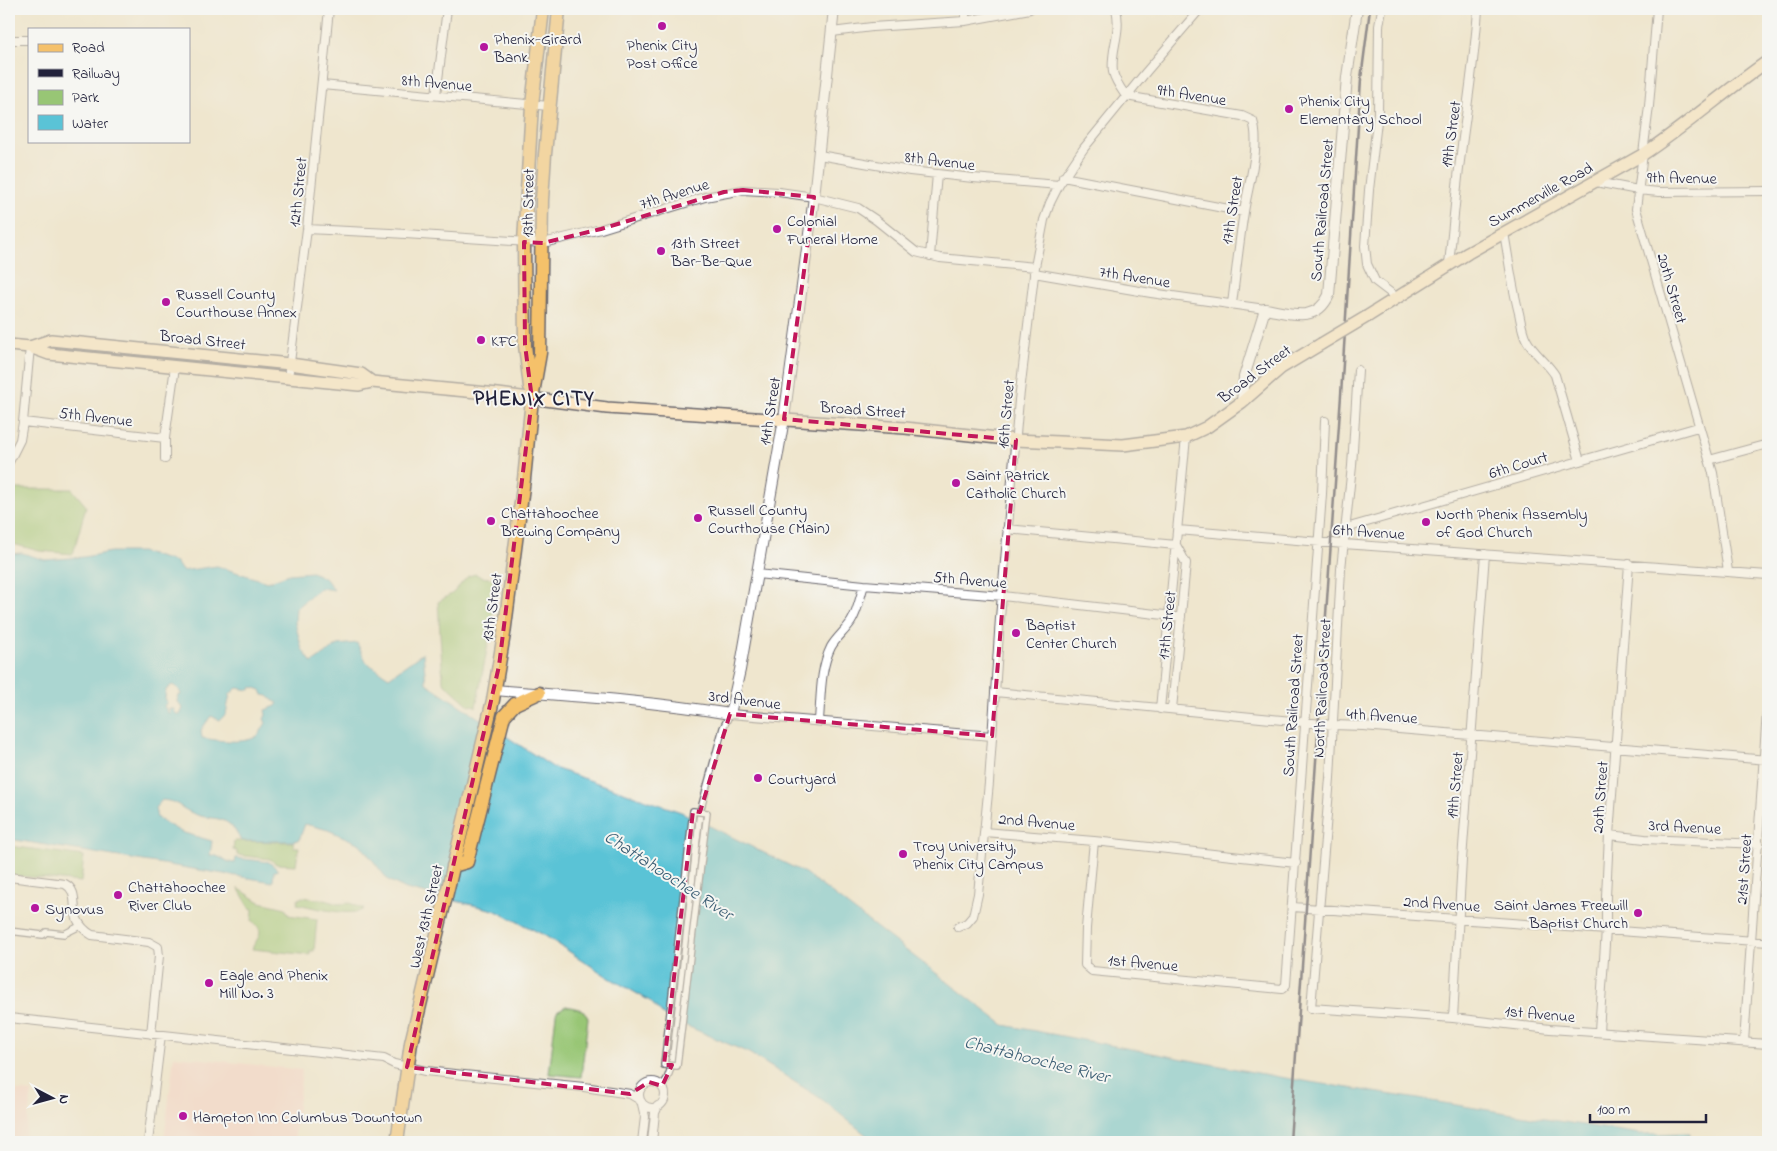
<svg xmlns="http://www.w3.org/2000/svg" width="1777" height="1151" font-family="'Indie Flower',sans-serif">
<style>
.built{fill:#f7d1c8}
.green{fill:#98c675;stroke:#5d7458}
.water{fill:#5ac3d6;stroke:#3e7288;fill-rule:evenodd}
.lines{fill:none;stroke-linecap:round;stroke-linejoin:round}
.pedestrian-casing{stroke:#6a676e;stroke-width:8}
.minor-casing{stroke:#6a676e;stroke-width:10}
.tertiary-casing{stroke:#6a676e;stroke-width:12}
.secondary-casing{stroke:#6a676e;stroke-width:14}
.primary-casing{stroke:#6a676e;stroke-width:15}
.pedestrian{stroke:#fff;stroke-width:5.5}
.minor{stroke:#fff;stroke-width:8}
.tertiary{stroke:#fff;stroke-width:10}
.secondary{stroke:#fbe6c4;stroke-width:11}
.primary{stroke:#f5c16b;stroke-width:12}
.rail{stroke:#22223b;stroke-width:2.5}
.pedestrian-bridge-casing{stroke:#6a676e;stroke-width:8;stroke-linecap:butt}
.secondary-bridge-casing{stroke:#6a676e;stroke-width:14;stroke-linecap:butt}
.pedestrian-bridge{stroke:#fff;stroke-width:5.5}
.secondary-bridge{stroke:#fbe6c4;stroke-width:11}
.marked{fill:none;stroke:#c2185b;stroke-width:4;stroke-dasharray:10 6;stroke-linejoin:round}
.poi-dot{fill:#b5179e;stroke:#f6f6f2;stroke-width:2}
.labels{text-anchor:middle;stroke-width:4;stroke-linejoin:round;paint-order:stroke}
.poi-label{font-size:16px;fill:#22223b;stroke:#f6f6f2;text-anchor:start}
.street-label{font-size:16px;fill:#22223b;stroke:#f6f6f2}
.water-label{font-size:18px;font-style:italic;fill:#365a71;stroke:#f6f6f2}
.district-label{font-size:21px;font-weight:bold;letter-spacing:1px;fill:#22223b;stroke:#f6f6f2}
</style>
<rect width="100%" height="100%" fill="#f6f6f2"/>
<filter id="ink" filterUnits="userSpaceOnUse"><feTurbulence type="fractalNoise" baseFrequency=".02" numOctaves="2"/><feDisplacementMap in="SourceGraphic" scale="10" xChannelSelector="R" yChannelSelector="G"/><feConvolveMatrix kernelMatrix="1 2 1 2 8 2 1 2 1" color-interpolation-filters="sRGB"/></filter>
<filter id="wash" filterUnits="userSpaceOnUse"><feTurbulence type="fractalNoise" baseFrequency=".0096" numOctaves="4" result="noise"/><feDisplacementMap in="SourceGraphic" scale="20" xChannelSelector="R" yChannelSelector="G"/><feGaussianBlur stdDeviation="1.12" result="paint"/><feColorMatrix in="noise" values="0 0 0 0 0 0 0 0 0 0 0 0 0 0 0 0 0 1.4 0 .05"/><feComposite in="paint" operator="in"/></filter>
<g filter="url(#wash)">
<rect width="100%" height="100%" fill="#efe6ce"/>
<path class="built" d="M174 1056 302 1070 294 1142H164Z
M9 1090 32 1092 24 1142H9Z"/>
<path class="green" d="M9 489H72L86 506 73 554 39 551 9 543Z
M476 574 481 577 497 579 489 639 476 707 473 705 470 706 443 682 438 602 453 593 468 576Z
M234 841 293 842 294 847H299L296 865 276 864 270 859 237 855V851L233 850Z
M9 846 84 856 81 882 9 875Z
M238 888 260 902 286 908V911L288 912V915L317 919 314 951H310V955L252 949C255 939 268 933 252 921L253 909 250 908Z
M302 897 325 900 338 904 350 903 364 909C352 918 312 907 297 904L298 900Z
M566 1006 583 1010 588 1018 581 1077 549 1074 556 1014 557 1011Z"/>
<path class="water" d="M111 552H141L176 562 182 571 217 566 267 582 289 574 312 572 326 579 334 590 320 588 296 608 295 623 302 649 312 663 338 645 357 643 367 663 389 677 423 653 426 683 554 768 681 812 805 873 1004 1025 1279 1077 1640 1134 1690 1133V1142H1234C1224 1137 1211 1134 1202 1142H875L820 1098 749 1053 664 1016 650 1001 608 977 544 935 494 910 406 889 388 880 360 844 328 830 305 824 299 840 293 841H241C226 809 213 824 190 812 176 805 179 802 162 800L155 808 157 818 181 832 212 841 210 855C220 855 226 863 235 863L236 858 269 862 277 869V871H274L273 882 9 839V554L22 553 45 560 84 557ZM172 685C177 687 180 690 181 695L178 696V702L183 708 180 715 175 713 174 709H169L170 713 169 714 164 706 167 702 165 698 166 690ZM252 687 261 690 263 695 268 696 272 700 278 703 276 706 265 710 266 715 264 719 266 723C263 727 260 734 257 736 245 745 215 740 202 738L201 730 211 716 220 720 226 714 230 694 237 688 250 690Z"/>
</g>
<g filter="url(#ink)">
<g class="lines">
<g class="pedestrian-casing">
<path id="pedestrian" d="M9 931 43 935 46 932 64 934 80 926
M662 1086 667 1079 672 1065 700 812 723 728 730 714"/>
</g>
<g class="minor-casing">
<path id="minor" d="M1116 9C1122 33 1110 50 1113 72 1115 81 1121 89 1126 96L1242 116 1253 121C1261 147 1248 185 1244 212 1239 243 1236 273 1232 304
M1382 9 1379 26 1378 113 1369 190 1365 246 1367 264 1375 281 1396 297
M1657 9 1649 106 1636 209 1713 473 1728 571
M965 21V9
M832 32 872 27 965 21 1030 9
M9 40H29
M322 85 549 106
M436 95 447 9
M819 155 910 171 973 178 1059 185
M1063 177 1244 212
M1596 182 1638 190 1659 192 1768 191
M307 229 390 233 543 243 601 229 705 197 743 190 779 192 814 197 858 208 876 220 916 252 940 258 1035 267
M1504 233C1509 260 1512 287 1519 313 1521 322 1522 331 1526 339 1533 353 1547 362 1555 375L1580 461
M930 256 937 174
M1449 264C1453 227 1456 190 1461 153 1467 105 1475 57 1478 9
M1034 273 1151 293 1265 309
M1358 370 1352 466 1341 569 1330 778 1311 1008 1453 1018 1550 1029 1768 1044
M288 378 307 229 329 9
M23 422 165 438
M165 459V438L175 367
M1709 460 1768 444
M9 462 20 440 23 422 30 347
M1346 528 1698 427
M1007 529 1176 545
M1178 530 1344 544 1768 575
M757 574 864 585 1003 596 1181 617
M995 692 1333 725 1363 726 1768 760
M1160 709 1186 437
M1172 709 1186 563 1176 545
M730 714 992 736
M819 720C821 696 820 669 831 647 836 638 845 631 851 622 858 611 860 597 864 585
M984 832 1094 841 1296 863
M1609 835 1645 839 1759 844
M1094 841 1086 928 1085 965 1092 971 1282 989 1286 985 1322 494 1325 421
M9 877 65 884C84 894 63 918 92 935L149 942 158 947 159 956 151 1034
M1293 907 1768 942
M958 927 967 923 973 916 978 894 989 783 1000 618 1019 400 1035 267 1044 220 1050 203 1059 185 1084 148 1146 72 1200 9
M9 1018 384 1059 394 1064 425 1071 584 1087 630 1094 640 1100
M1453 1018 1462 860 1485 554
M1599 1031 1606 930V896L1609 835 1629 564
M1744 1042 1768 697
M639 1095a13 13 0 1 1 26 0a13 13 0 1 1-26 0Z
M642 1104 645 1117 642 1142
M148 1142 161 1035
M652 1142 655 1113 658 1106"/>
</g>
<g class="tertiary-casing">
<path id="tertiary" d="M1242 402 1244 377 1265 309C1290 313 1316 324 1329 295L1347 77 1357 9
M494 690C573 696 652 701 730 714L740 670 784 419 814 197 834 9"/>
</g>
<g class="secondary-casing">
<path id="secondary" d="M1368 316 1468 253 1642 155C1686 126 1725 91 1768 61
M9 345 30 347 49 354 359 385 372 382 382 383 498 394 607 408 905 428 1016 440 1123 445 1186 437 1207 427 1242 402 1281 368 1321 344
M30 347 51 340 290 364 361 374 372 382"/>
</g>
<g class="primary-casing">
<path id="primary" d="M530 387 525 345 524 242 532 105 543 9
M453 866 467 862 504 716 515 704 539 693
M397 1142 411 1043 493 700 504 634 524 479 532 399 540 353 542 200 545 154 559 9"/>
</g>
<use href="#pedestrian" class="pedestrian"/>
<use href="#minor" class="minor"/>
<use href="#tertiary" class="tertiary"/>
<use href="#secondary" class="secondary"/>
<use href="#primary" class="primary"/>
<path class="rail" d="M1290 1142 1341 395 1361 79 1370 9"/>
<g class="pedestrian-bridge-casing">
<path id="pedestrian-bridge" d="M693 811 707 813 677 1066 664 1065Z"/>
</g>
<g class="secondary-bridge-casing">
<path id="secondary-bridge" d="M1321 344 1368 316"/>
</g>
<use href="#pedestrian-bridge" class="pedestrian-bridge"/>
<use href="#secondary-bridge" class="secondary-bridge"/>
</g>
</g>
<path d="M0 0H1777V1151H0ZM743 190 814 197 784 419 1016 440 992 736 730 714 700 812 693 811 664 1065H672L662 1086 649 1082 630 1094 407 1067 499 666 532 399 525 345 524 242 543 243 601 229 724 192Z" fill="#efe6ce" fill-opacity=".55" fill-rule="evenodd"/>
<path class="marked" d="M743 190 814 197 784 419 1016 440 992 736 730 714 700 812 693 811 664 1065H672L662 1086 649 1082 630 1094 407 1067 499 666 532 399 525 345 524 242 543 243 601 229 724 192Z"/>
<g class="poi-dot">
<circle cx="662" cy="26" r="5"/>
<circle cx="484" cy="47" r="5"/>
<circle cx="1289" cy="109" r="5"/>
<circle cx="777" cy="229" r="5"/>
<circle cx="661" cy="251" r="5"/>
<circle cx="166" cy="302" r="5"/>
<circle cx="481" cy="340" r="5"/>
<circle cx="956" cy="483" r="5"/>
<circle cx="698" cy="518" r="5"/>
<circle cx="491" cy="521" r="5"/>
<circle cx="1426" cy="522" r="5"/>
<circle cx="1016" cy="633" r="5"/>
<circle cx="758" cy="778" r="5"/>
<circle cx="903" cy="854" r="5"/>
<circle cx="118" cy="895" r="5"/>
<circle cx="35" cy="908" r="5"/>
<circle cx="1638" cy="913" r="5"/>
<circle cx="209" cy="983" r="5"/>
<circle cx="183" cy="1116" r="5"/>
</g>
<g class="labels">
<g class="poi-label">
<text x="494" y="44">Phenix-Girard<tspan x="494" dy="18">Bank</tspan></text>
<text x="662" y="50" text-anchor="middle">Phenix City<tspan x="662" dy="18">Post Office</tspan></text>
<text x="1299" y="106">Phenix City<tspan x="1299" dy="18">Elementary School</tspan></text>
<text x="787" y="226">Colonial<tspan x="787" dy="18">Funeral Home</tspan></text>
<text x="671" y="248">13th Street<tspan x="671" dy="18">Bar-Be-Que</tspan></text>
<text x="176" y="299">Russell County<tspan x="176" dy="18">Courthouse Annex</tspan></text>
<text x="491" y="346">KFC</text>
<text x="966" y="480">Saint Patrick<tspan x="966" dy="18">Catholic Church</tspan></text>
<text x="708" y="515">Russell County<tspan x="708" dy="18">Courthouse (Main)</tspan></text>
<text x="501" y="518">Chattahoochee<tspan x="501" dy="18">Brewing Company</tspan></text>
<text x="1436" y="519">North Phenix Assembly<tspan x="1436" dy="18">of God Church</tspan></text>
<text x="1026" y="630">Baptist<tspan x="1026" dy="18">Center Church</tspan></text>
<text x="768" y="784">Courtyard</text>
<text x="913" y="851">Troy University,<tspan x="913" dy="18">Phenix City Campus</tspan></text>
<text x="128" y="892">Chattahoochee<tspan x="128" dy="18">River Club</tspan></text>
<text x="1628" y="910" text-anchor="end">Saint James Freewill<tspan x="1628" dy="18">Baptist Church</tspan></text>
<text x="45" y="914">Synovus</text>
<text x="219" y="980">Eagle and Phenix<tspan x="219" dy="18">Mill No. 3</tspan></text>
<text x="193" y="1122">Hampton Inn Columbus Downtown</text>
</g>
<g class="street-label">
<text transform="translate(437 82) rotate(5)" y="6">8th Avenue</text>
<text transform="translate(1192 94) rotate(9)" y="6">9th Avenue</text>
<text transform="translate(1450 134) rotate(-82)" y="6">19th Street</text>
<text transform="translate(940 160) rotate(7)" y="6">8th Avenue</text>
<text transform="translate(1682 177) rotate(1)" y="6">9th Avenue</text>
<text transform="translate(297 192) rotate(-84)" y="6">12th Street</text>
<text transform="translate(674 193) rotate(-17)" y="6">7th Avenue</text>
<text transform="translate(1540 194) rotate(-29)" y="6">Summerville Road</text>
<text transform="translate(527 203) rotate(-89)" y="6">13th Street</text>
<text transform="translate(1231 210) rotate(-81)" y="6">17th Street</text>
<text transform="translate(1321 210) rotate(-85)" y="6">South Railroad Street</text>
<text transform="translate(1135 276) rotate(9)" y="6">7th Avenue</text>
<text transform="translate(1673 288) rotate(74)" y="6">20th Street</text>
<text transform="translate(203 339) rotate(6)" y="6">Broad Street</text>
<text transform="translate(1254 373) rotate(-37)" y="6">Broad Street</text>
<text transform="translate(863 409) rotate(4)" y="6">Broad Street</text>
<text transform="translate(769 411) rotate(-81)" y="6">14th Street</text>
<text transform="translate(1005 414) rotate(-85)" y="6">16th Street</text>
<text transform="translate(96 416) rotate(7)" y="6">5th Avenue</text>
<text transform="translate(1518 464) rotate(-17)" y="6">6th Court</text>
<text transform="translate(1369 531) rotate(4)" y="6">6th Avenue</text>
<text transform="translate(970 579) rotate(5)" y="6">5th Avenue</text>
<text transform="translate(491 607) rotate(-82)" y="6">13th Street</text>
<text transform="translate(1166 625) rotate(-84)" y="6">17th Street</text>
<text transform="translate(1321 688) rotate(-87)" y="6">North Railroad Street</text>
<text transform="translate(745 699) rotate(7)" y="6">3rd Avenue</text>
<text transform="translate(1292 705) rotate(-86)" y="6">South Railroad Street</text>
<text transform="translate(1382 715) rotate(4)" y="6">4th Avenue</text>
<text transform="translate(1454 785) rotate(-85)" y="6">19th Street</text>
<text transform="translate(1599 797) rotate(-86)" y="6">20th Street</text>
<text transform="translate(1037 821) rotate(5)" y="6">2nd Avenue</text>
<text transform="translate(1685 826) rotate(3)" y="6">3rd Avenue</text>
<text transform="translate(1743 869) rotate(-86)" y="6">21st Street</text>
<text transform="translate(1442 903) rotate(4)" y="6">2nd Avenue</text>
<text transform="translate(425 916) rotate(-77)" y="6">West 13th Street</text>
<text transform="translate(1143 962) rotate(5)" y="6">1st Avenue</text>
<text transform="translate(1540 1013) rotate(5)" y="6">1st Avenue</text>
</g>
<g class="water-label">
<text transform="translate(669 875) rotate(33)" y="6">Chattahoochee River</text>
<text transform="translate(1037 1059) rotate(14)" y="6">Chattahoochee River</text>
</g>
<g class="district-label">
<text x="534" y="405">PHENIX CITY</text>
</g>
</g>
<rect width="1777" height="1151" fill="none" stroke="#f6f6f2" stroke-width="30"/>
<rect x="28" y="28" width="162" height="115" fill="#f6f6f2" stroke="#a1a1a9"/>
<rect x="38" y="44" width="25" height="8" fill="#f5c16b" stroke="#a1a1a9"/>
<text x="72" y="52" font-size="15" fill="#22223b">Road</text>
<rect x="38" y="69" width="25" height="8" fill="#22223b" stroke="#a1a1a9"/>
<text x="72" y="78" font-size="15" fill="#22223b">Railway</text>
<rect x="38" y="90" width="25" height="15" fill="#98c675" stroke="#a1a1a9"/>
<text x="72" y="102" font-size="15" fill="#22223b">Park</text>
<rect x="38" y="115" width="25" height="15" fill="#5ac3d6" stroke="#a1a1a9"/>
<text x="72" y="128" font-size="15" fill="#22223b">Water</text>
<g transform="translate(52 1098) rotate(96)" stroke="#f6f6f2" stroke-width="4" paint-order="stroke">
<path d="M0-4L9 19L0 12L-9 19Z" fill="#22223b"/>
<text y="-8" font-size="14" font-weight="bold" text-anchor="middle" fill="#22223b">N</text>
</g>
<path d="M1590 1114v8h116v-8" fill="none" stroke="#22223b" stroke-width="2.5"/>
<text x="1597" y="1114" font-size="15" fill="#22223b" stroke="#f6f6f2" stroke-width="4" paint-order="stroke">100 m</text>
</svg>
